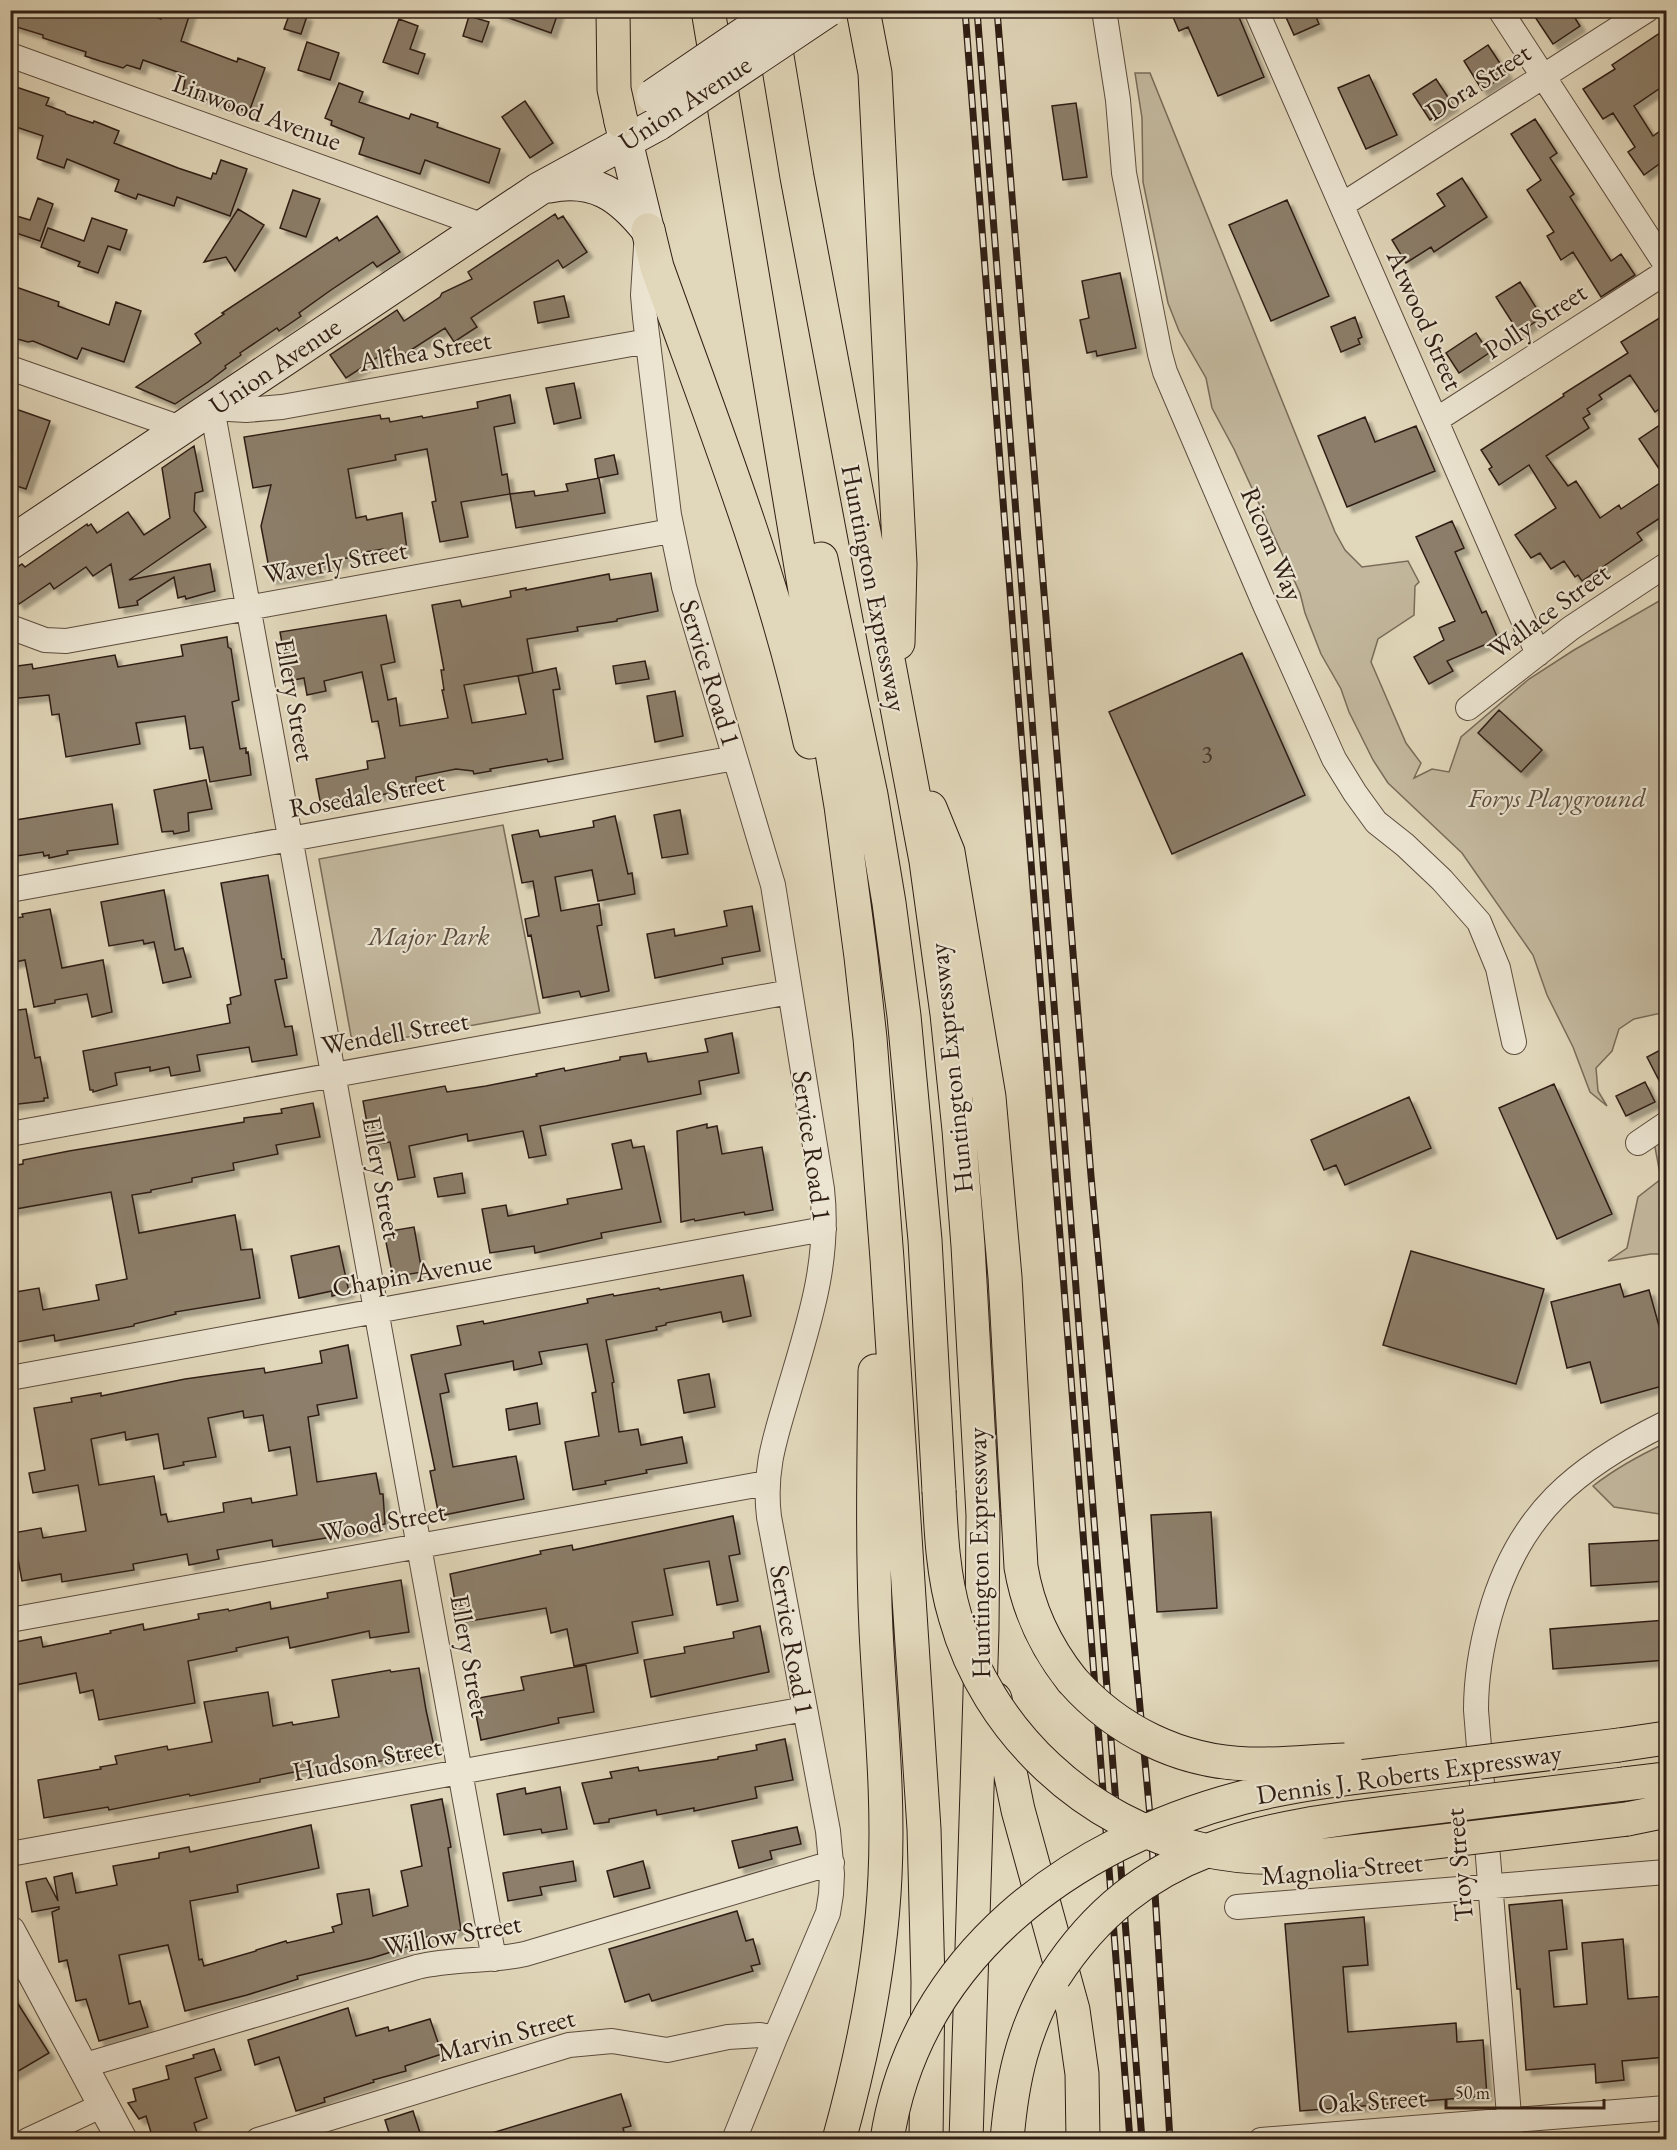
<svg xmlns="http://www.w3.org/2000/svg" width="1677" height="2150" font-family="'EB Garamond',serif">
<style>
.green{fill:#c3b89e;stroke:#796b59;stroke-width:1.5}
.building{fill:#8c7e6a;stroke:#2f1e14;stroke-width:1.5;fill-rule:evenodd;filter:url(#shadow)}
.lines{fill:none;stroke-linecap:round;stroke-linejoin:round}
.minor-casing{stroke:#5c4c3e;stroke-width:26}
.tertiary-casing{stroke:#5c4c3e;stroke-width:32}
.secondary-casing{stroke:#2f1e14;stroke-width:35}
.motorway-casing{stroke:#2f1e14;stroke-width:35}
.minor{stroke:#ece5d2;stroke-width:24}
.tertiary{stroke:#ece5d2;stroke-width:30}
.secondary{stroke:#ece5d2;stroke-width:33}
.motorway{stroke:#e1d7ba;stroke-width:33}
.rail-casing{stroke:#2f1e14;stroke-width:7}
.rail{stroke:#ece5d2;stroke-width:4.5;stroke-dasharray:14;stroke-linecap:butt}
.secondary-bridge-casing{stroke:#2f1e14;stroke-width:35;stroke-linecap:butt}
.motorway-bridge-casing{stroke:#2f1e14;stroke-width:35;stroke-linecap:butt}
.secondary-bridge{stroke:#ece5d2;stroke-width:33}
.motorway-bridge{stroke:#e1d7ba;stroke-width:33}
.labels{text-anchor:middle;stroke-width:4.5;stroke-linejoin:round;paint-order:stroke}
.number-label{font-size:24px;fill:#46362a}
.street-label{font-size:27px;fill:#2f1e14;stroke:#ece5d2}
.park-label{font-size:27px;font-style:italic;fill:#5b4c3d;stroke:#ece5d2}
</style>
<defs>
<filter id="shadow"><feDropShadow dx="5.5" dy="5.5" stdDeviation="1.5" flood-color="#0004"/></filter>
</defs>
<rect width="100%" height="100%" fill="#e1d7ba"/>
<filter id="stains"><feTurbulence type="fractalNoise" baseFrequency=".00333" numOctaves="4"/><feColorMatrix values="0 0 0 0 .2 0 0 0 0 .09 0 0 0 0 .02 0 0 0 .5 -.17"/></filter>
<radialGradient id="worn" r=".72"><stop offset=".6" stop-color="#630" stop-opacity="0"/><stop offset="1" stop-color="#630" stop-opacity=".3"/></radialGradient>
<path class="green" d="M1135 73H1150L1335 532 1345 550 1362 567 1408 561 1419 582 1415 586 1414 615 1378 639 1371 662 1406 743 1421 763 1414 778 1432 769 1449 772 1461 737 1529 679 1574 650 1666 597V1012L1634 1019 1619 1029 1612 1051 1596 1068 1598 1091 1607 1106 1590 1092 1573 1047 1547 995 1533 955 1462 853 1388 783 1373 760 1349 712 1341 689 1321 654 1305 613 1300 593 1234 449 1212 408 1206 378 1179 331 1168 303 1143 182 1142 118Z
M503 825 540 1013 353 1047 319 859Z
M1666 1110V1254H1651L1608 1261 1627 1248 1638 1197 1661 1179 1651 1126 1649 1121Z
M1666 1443V1515L1614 1507 1593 1486C1616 1468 1640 1455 1666 1443Z"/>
<path class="building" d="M10 10H114L131 16 133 10H135L161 19 163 13 169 16 170 10H191L181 41 237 62 238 58 265 68 249 112 238 108 237 110 183 91 186 75 143 60 140 69 127 65 123 68 100 61 85 56 86 52 43 38V35L10 25Z
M291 10 307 16 301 34 284 29Z
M496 10H559L551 33 495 13Z
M1170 10H1236L1264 77 1218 96 1188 27 1179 31Z
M1295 10H1313L1319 24 1294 35 1285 15Z
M1545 10H1570L1580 26 1553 44 1535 17Z
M469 16 489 22 482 42 463 36Z
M399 19 418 26 410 49 425 54 418 74 383 62Z
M1666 29V84L1634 106 1653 136 1660 131 1666 140V159L1644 175 1628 152 1635 147 1613 113 1603 119 1583 89 1615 69 1612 65Z
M307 42 339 53 330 80 298 70Z
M1488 45 1507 74 1482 90 1464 61Z
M1369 75 1397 135 1366 149 1338 88Z
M1436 79 1453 105 1430 120 1413 94Z
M339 83 363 92 359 102 409 119 411 114 438 123 437 127 500 149 489 183 425 160 420 174 359 154 364 138 331 125 332 121 325 118Z
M10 85 49 98 46 105 65 112 66 114 93 123 94 121 119 131 114 143 178 168 211 179 213 173 216 174 221 160 247 169 230 216 177 197 174 206 138 194 136 199 115 191 119 180 67 159 64 168 38 159 37 158 43 136 10 125Z
M525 101 553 143 530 158 502 117Z
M1076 103 1087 177 1063 180 1052 106Z
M1535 119 1557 153 1550 158 1574 194 1570 197 1611 261 1621 254 1635 275 1601 297 1573 252 1561 260 1547 236 1554 232 1527 190 1541 180 1511 134Z
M1462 178 1487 217 1434 252 1431 247 1406 263 1392 240 1445 206 1437 194Z
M293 190 320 199 306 237 280 228Z
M38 198 53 204 40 241 10 231V214L30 220Z
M1287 200 1329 296 1271 321 1229 225Z
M238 209 264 225 235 271 226 257 204 262Z
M555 214 558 219 563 216 587 252 563 268 558 260 471 318 477 327 454 342 445 328 397 359 390 349 346 378 330 355 397 310 404 321 440 297 442 293 472 279 468 272Z
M377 216 400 252 377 267 373 262 331 290 299 313 301 316 279 331 277 328 240 353 241 355 225 366 226 368 208 382 175 404 136 387 201 343 195 334 224 314 222 313 337 237 339 241Z
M92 218 127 230 120 250 108 246 98 273 78 266 80 262 41 247 48 228 84 241Z
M1120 273 1136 348 1097 356 1096 351 1087 353 1080 320 1089 318 1082 281Z
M1520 282 1542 317 1519 333 1496 297Z
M10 285 59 302 58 306 109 325 116 302 141 311 124 362 82 348 77 359 33 341 28 342 10 337Z
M564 296 569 317 538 323 534 302Z
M1355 317 1362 337 1358 339 1360 344 1341 352 1331 327Z
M1661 317 1666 326V404L1655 412 1630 375 1599 395 1602 399 1587 409 1590 414 1583 418 1589 428 1546 456 1568 486 1576 481 1600 518 1619 505 1621 509 1660 483 1666 493V514L1637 533 1642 540 1582 581 1578 575 1575 577 1564 561 1551 569 1540 553 1531 558 1515 535 1556 508 1529 465 1499 485 1489 469 1492 467 1481 450 1564 396 1563 394 1628 353 1621 342Z
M1476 333 1489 353 1459 373 1446 353Z
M574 383 581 418 554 424 546 388Z
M510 395 515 423 494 427 502 475 507 474 510 494 461 502 468 537 440 542 432 502 436 501 427 449 395 455 396 460 348 469 356 518 366 516 367 520 402 513 407 550 384 555 383 549 359 553 357 556 342 559V562L318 567 319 572 271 579 261 526 271 485 253 488 244 437 380 415 381 419 389 418 390 422 422 416 423 418 478 408 477 402Z
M10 407 50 421 26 489 10 484Z
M1365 417 1375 442 1416 426 1435 471 1347 507 1318 436Z
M1666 421V479L1639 439Z
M194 446 203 491 195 493 194 511 206 527 129 580 210 564 215 591 186 599 185 596 178 598 174 577 137 601 138 605 119 608 111 564 93 576 86 567 54 589 50 583 19 604 10 592V572L22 564 25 567 87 524 88 526 91 524 97 533 128 512 144 535 170 518 162 468Z
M614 455 618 474 598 478 595 459Z
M599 478 605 513 516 528 510 494 534 491 535 496 568 491 566 484Z
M1452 521 1464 548 1455 552 1482 613 1486 611 1498 639 1447 661 1453 671 1429 684 1414 657 1444 640 1439 628 1455 621 1416 537Z
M651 573 658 611 617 619V621L577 627 578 631 527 639 533 673 464 685 472 723 526 714 518 676 556 668 560 689 553 690 563 759 548 762 547 759 490 769 491 771 474 774 473 771 456 769 416 777V782L407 790 321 806 316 779 368 769 367 761 385 758 378 721 372 722 362 672 324 681 326 691 307 695 304 678 289 681 280 632 386 615 395 662 381 665 388 700 396 698 400 726 448 718 442 690H444L441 670H444L432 605 460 600 462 607 511 597 510 591 526 588V590L609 574 610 580Z
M227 637 228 647 231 649 239 700 232 702 240 749 246 748V753L248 752 251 775 210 782 203 747 190 749 185 716 136 723 140 744 66 757 59 714 52 715 49 695 10 699V667L32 664 33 669 115 655 118 667 183 656 181 645Z
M1242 653 1305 795 1172 854 1109 712Z
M645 661 649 679 616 684 613 666Z
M675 691 683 736 655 742 647 696Z
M1499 710 1542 750 1521 772 1478 733Z
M206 780 212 809 188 813 189 831 174 834 173 831 162 832 154 790Z
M112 804 118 844 67 851 68 854 49 858V855L44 856 43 852 10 857V821Z
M680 810 688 854 662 858 654 815Z
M615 816 628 874 632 873 635 894 598 901 592 870 555 877 561 911 599 904 602 925 597 926 609 991 581 997 579 991 543 998 531 935 528 936 525 919 539 916 533 881 522 883 512 835 538 830 540 837 594 827 593 821Z
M268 875 282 959H284L287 978 275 980 285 1027 292 1026 297 1055 252 1062 249 1047 197 1055 200 1071 171 1076 169 1067 150 1071V1067L115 1073 117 1085 93 1092V1090H90L83 1051 230 1023 227 1005 231 1004 230 998 241 995 221 883Z
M164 890 175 950 183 948 191 977 163 983 154 942 144 944 143 940 109 946 101 902Z
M752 906 760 951 722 958 723 964 655 978 647 934 674 929 675 936 727 926 724 911Z
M50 909 62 968 103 960 112 1012 92 1017 87 994 55 1000V1003L34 1007 25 960 10 963V919L23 917 22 914Z
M26 1009 35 1058 40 1057 48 1098H44V1101L10 1105V1011Z
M732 1033 739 1073 699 1081 701 1094 540 1126 546 1155 529 1158 523 1131 468 1141 467 1134 409 1146 415 1177 398 1180 390 1142 371 1145 363 1101 445 1086 447 1092 486 1086 537 1076 536 1074 564 1068 565 1071 620 1060V1057L646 1053 648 1062 708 1052 705 1039Z
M1666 1047V1094L1647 1057Z
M1645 1082 1655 1102 1626 1116 1616 1096Z
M1554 1084 1612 1214 1557 1239 1499 1108Z
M1409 1097 1431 1148 1345 1185 1336 1165 1324 1170 1311 1140Z
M313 1103 320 1137 276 1145 278 1154 233 1163 234 1170 192 1178V1182L151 1190V1192L132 1195 139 1233 235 1215 241 1250 252 1249 260 1298 175 1312 176 1314 134 1324V1326L55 1341 54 1335 17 1342 10 1308V1293L39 1288 43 1310 99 1300 96 1285 127 1279 111 1192 10 1210V1166L23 1164V1160L69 1151 244 1122V1118L282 1113 281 1109Z
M707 1124V1128L717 1126 722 1154 762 1147 773 1210 745 1215 744 1212 695 1221 694 1219 681 1222 677 1131Z
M631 1140 633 1148 644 1146 661 1222 601 1233 602 1238 535 1253 534 1246 490 1253 482 1209 506 1205 508 1216 568 1204 567 1199 622 1189 612 1144Z
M462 1173 465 1193 438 1197 434 1178Z
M414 1227 422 1272 393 1277 384 1232Z
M339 1246 349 1292 332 1296V1291L299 1298 291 1256Z
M1411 1251 1544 1289 1516 1384 1383 1345Z
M743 1275 751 1316 723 1322 721 1312 666 1323V1325L656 1327 657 1330 606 1340 614 1382 612 1383 619 1432 638 1429 641 1445 682 1437 687 1463 646 1470 647 1473 605 1481 606 1484 573 1490 565 1442 599 1436 592 1393 596 1392 587 1344 539 1352 542 1364 514 1370 513 1361 445 1374 449 1392 440 1394 453 1467 516 1456 524 1499 439 1516 430 1471 435 1470 411 1355 461 1345 457 1326 483 1321 484 1324 588 1303 587 1299 613 1294 614 1296 659 1288 660 1290Z
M1620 1284 1624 1297 1649 1290 1666 1351V1385L1601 1403 1590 1362 1567 1368 1551 1302Z
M348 1345 357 1398 317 1405 319 1415 308 1417 317 1482 376 1473 380 1494H383L385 1524 373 1527V1530L273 1547 272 1540 217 1550 219 1559 189 1565 187 1554 133 1564 134 1570 62 1582 61 1574 22 1581 13 1533 41 1528 43 1538 86 1531 78 1485 33 1493 29 1473 45 1470 34 1408 72 1402 71 1398 101 1393V1396L185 1379 264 1368 265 1373 322 1363 320 1351ZM243 1411 244 1418 263 1415 269 1451 290 1447 297 1495 252 1503 251 1498 223 1503 224 1512 168 1522 166 1514 161 1515 154 1476 99 1485 91 1439 125 1432 126 1440 158 1434 164 1469 184 1465 183 1462 216 1457 208 1418Z
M709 1374 715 1407 684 1413 678 1380Z
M537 1403 540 1424 509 1430 506 1409Z
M1211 1512 1217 1608 1157 1612 1151 1515Z
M733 1516 740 1554 729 1556 738 1601 717 1605 709 1561 664 1569 673 1615 632 1622 638 1653 574 1666 567 1629 551 1633 546 1608 459 1623 450 1574 541 1554 540 1551 572 1545 573 1550Z
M1666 1540V1581L1591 1586 1589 1544Z
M401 1580 409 1632 370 1638 369 1631 290 1648 288 1637 236 1648 237 1651 188 1661 195 1703 99 1720 93 1690 80 1693 76 1673 10 1686V1643L41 1637 43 1647 111 1633 110 1631 143 1624 144 1630 199 1619 198 1614 228 1609 229 1611 270 1602 271 1609 328 1598 327 1593Z
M1666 1620V1660L1553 1669 1550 1629Z
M760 1626 769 1672 651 1697 644 1660 685 1653 684 1647 734 1638 733 1632Z
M586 1665 594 1712 558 1718 559 1723 481 1740 473 1699 524 1690 521 1677Z
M419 1668 426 1710 435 1751 360 1765 359 1761 314 1768 260 1779V1782L190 1796 189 1794 109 1810 108 1807 44 1818 38 1780 101 1769 100 1767 117 1764 115 1756 167 1746 168 1750 212 1742 204 1702 268 1692 273 1726 292 1722 293 1725 339 1717 332 1680 390 1670 391 1672Z
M785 1739 793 1780 755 1787 757 1798 694 1811V1808L657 1815 656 1810 609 1819V1822L594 1824 582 1783 612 1778 610 1772 638 1767 639 1771 718 1759V1757L757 1750 756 1745Z
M560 1787 567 1829 542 1833 541 1829 504 1835 497 1794 525 1788 526 1794Z
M442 1799 451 1847 448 1848 461 1930 411 1940 413 1945 372 1958 297 1976 298 1979 247 1995 185 2011 168 1945 119 1955 129 2004 140 2001 148 2027 99 2041 86 1999 76 2001 67 1960 59 1962 52 1912 59 1909V1907L32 1912 26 1882 46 1878 58 1901 54 1877 72 1873 76 1893 117 1885 113 1866 159 1858V1853L189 1847 190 1852 311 1825 319 1868 237 1885 238 1892 190 1901 199 1960 202 1959 204 1966 256 1951V1950L286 1941 287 1943 334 1932 332 1927 342 1924 337 1894 369 1889 373 1916 408 1906 401 1871 422 1866 411 1805Z
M797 1827 801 1844 770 1851 772 1859 739 1868 732 1841Z
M573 1861 576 1881 540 1887 542 1895 508 1901 503 1873Z
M643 1861 650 1888 614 1897 607 1871Z
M1562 1900 1567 1949 1549 1951 1554 2007 1587 2004 1582 1943 1623 1939 1628 1999 1666 1996V2057L1622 2061 1624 2080 1596 2083 1595 2064 1526 2070 1520 1989H1517L1509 1905Z
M737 1911 746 1941 753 1939 760 1964 751 1966 753 1971 652 2001 649 1994 625 2002 609 1949Z
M1364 1917 1368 1965 1343 1967 1348 2032 1456 2023 1457 2042 1483 2040 1487 2096 1300 2111 1285 1924Z
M10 1991 49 2053 10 2076Z
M348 2008 356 2036 388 2027 389 2031 430 2019 442 2054 405 2066 406 2071 373 2080 374 2082 324 2098 325 2102 296 2111 279 2057 255 2065 248 2040Z
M214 2049 221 2070 195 2078 207 2118 194 2123 198 2136 186 2139H153L146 2116 139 2119 128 2103 136 2101 133 2089 169 2079 166 2066 194 2058 193 2055Z
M621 2094 631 2126 623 2128 626 2139H485V2135Z
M413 2111 422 2139H391L385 2120Z"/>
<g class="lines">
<g class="minor-casing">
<path id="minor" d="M1104 10 1118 100 1124 173 1160 354 1165 372 1265 605 1334 759 1355 793 1376 822 1405 845 1442 880 1479 922 1498 968 1514 1042
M1256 10 1538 654
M1500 10 1666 265
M10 55 484 226
M1342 205 1647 10
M646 247 643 295 645 318 669 515 684 587 773 885 822 1189C830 1260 810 1320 790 1387 777 1433 763 1467 769 1517L828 1831 832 1874 831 1894 828 1913 775 2038 734 2140
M10 368 181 428
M1436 420 1666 272
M10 627 45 640 66 641 671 531
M1468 708 1571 628 1666 565
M10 890 735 758
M10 1134 790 992
M1638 1143 1666 1124
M10 1378 824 1229
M10 1620 767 1483
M10 1854 805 1709
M1237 1907 1666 1872
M494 1959 212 408 246 410 282 407 648 341
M82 2066 417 1967C453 1958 489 1962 525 1954L832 1863
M28 2140 103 2105
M258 2140 569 2045 612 2041 667 2050 728 2037 760 2035 775 2038
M1261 2140 1666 2108
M1511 2140 1476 1710C1476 1677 1481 1647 1490 1615 1518 1514 1576 1467 1666 1423"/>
</g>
<g class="tertiary-casing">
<path id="tertiary" d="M10 1931 122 2140"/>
</g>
<g class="secondary-casing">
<path id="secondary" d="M621 121 647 228
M549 186C594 177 620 195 648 230
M10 543 539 189 658 124"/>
</g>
<g class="motorway-casing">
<path id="motorway" d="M613 10 614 89 621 121
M708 10 841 806 861 957 870 1038 887 1259 924 1829 928 1982 926 2140
M863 10 875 73 900 564 898 643
M771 20 797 177 926 861 947 1014 959 1130 968 1246 983 1515 982 1630 966 2140
M648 230 657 267C713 424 775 579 810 742
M821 559 871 795 889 903 904 1016 925 1240 939 1491
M930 808 948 852 989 1097 1005 1277 1021 1567C1028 1609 1045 1646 1072 1680
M995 1699 1018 1810 1073 2010 1082 2074 1083 2140
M1619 1745 1666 1738
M1624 1784 1666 1779
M1627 1819 1666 1811
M839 2140C863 2053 881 1966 885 1876 889 1794 880 1712 876 1630 872 1544 874 1457 875 1371
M1007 2140C1012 2079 1023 2030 1054 1977"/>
</g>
<use href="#minor" class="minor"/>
<use href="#tertiary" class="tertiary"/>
<use href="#secondary" class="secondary"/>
<use href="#motorway" class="motorway"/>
<g class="rail-casing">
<path id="rail" d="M965 10 1130 2140
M977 10 1142 2140
M997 10 1091 1176 1151 1827 1170 2140"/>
</g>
<use href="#rail" class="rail"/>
<g class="secondary-bridge-casing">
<path id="secondary-bridge" d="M653 96 779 10
M658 124 828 10"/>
</g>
<g class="motorway-bridge-casing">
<path id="motorway-bridge" d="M939 1491C941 1533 943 1576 955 1616 987 1732 1088 1825 1204 1850 1244 1859 1285 1859 1326 1855L1627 1819
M1072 1680C1117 1731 1180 1762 1249 1764 1281 1765 1313 1761 1345 1760
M1054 1977C1141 1842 1264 1828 1411 1810 1482 1802 1553 1793 1624 1784
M887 2140C915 1956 1071 1843 1241 1798 1299 1783 1358 1777 1416 1770 1484 1762 1552 1753 1619 1745"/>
</g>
<use href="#secondary-bridge" class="secondary-bridge"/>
<use href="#motorway-bridge" class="motorway-bridge"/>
</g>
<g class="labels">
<g class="number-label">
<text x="1207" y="762">3</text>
</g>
<g class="street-label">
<text transform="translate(1478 82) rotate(-33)" y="9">Dora Street</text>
<text transform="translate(685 103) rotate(-33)" y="9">Union Avenue</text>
<text transform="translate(257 112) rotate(20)" y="9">Linwood Avenue</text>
<text transform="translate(1425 320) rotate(66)" y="9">Atwood Street</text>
<text transform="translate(1535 321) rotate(-33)" y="9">Polly Street</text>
<text transform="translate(425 351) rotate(-10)" y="9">Althea Street</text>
<text transform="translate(275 366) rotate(-34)" y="9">Union Avenue</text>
<text transform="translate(1272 544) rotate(67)" y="9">Ricom Way</text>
<text transform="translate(335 562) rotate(-10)" y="9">Waverly Street</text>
<text transform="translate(874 588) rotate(79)" y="9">Huntington Expressway</text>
<text transform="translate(1549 611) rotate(-36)" y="9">Wallace Street</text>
<text transform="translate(710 673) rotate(73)" y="9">Service Road 1</text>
<text transform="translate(295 700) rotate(80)" y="9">Ellery Street</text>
<text transform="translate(367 795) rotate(-10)" y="9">Rosedale Street</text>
<text transform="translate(395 1033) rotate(-10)" y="9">Wendell Street</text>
<text transform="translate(951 1068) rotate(-96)" y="9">Huntington Expressway</text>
<text transform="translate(812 1146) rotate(82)" y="9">Service Road 1</text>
<text transform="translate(382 1178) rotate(80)" y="9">Ellery Street</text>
<text transform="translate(412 1274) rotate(-10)" y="9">Chapin Avenue</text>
<text transform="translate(383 1522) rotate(-10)" y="9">Wood Street</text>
<text transform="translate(979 1553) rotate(-91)" y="9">Huntington Expressway</text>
<text transform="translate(792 1640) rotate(80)" y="9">Service Road 1</text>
<text transform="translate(470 1656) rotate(80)" y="9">Ellery Street</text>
<text transform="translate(367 1759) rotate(-10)" y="9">Hudson Street</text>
<text transform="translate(1409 1774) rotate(-8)" y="9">Dennis J. Roberts Expressway</text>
<text transform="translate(1459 1865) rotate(-95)" y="9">Troy Street</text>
<text transform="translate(1342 1869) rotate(-5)" y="9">Magnolia Street</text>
<text transform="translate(452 1935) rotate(-10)" y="9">Willow Street</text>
<text transform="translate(506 2035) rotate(-15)" y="9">Marvin Street</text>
<text transform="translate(1372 2101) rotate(-4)" y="9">Oak Street</text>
</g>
<g class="park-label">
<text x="1557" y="807">Forys Playground</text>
<text x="429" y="945">Major Park</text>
</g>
</g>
<rect width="1677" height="2150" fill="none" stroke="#e1d7ba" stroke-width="36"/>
<rect x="12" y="12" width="1653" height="2126" fill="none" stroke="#2f1e14" stroke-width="3"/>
<rect x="18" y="18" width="1641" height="2114" fill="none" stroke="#2f1e14" stroke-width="1.5"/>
<path d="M1446 2099v9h158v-9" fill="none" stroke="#2f1e14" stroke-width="3"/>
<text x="1455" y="2099" font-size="18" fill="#2f1e14" stroke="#ece5d2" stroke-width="4.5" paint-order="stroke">50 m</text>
<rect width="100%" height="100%" filter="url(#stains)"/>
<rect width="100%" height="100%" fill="url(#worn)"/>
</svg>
